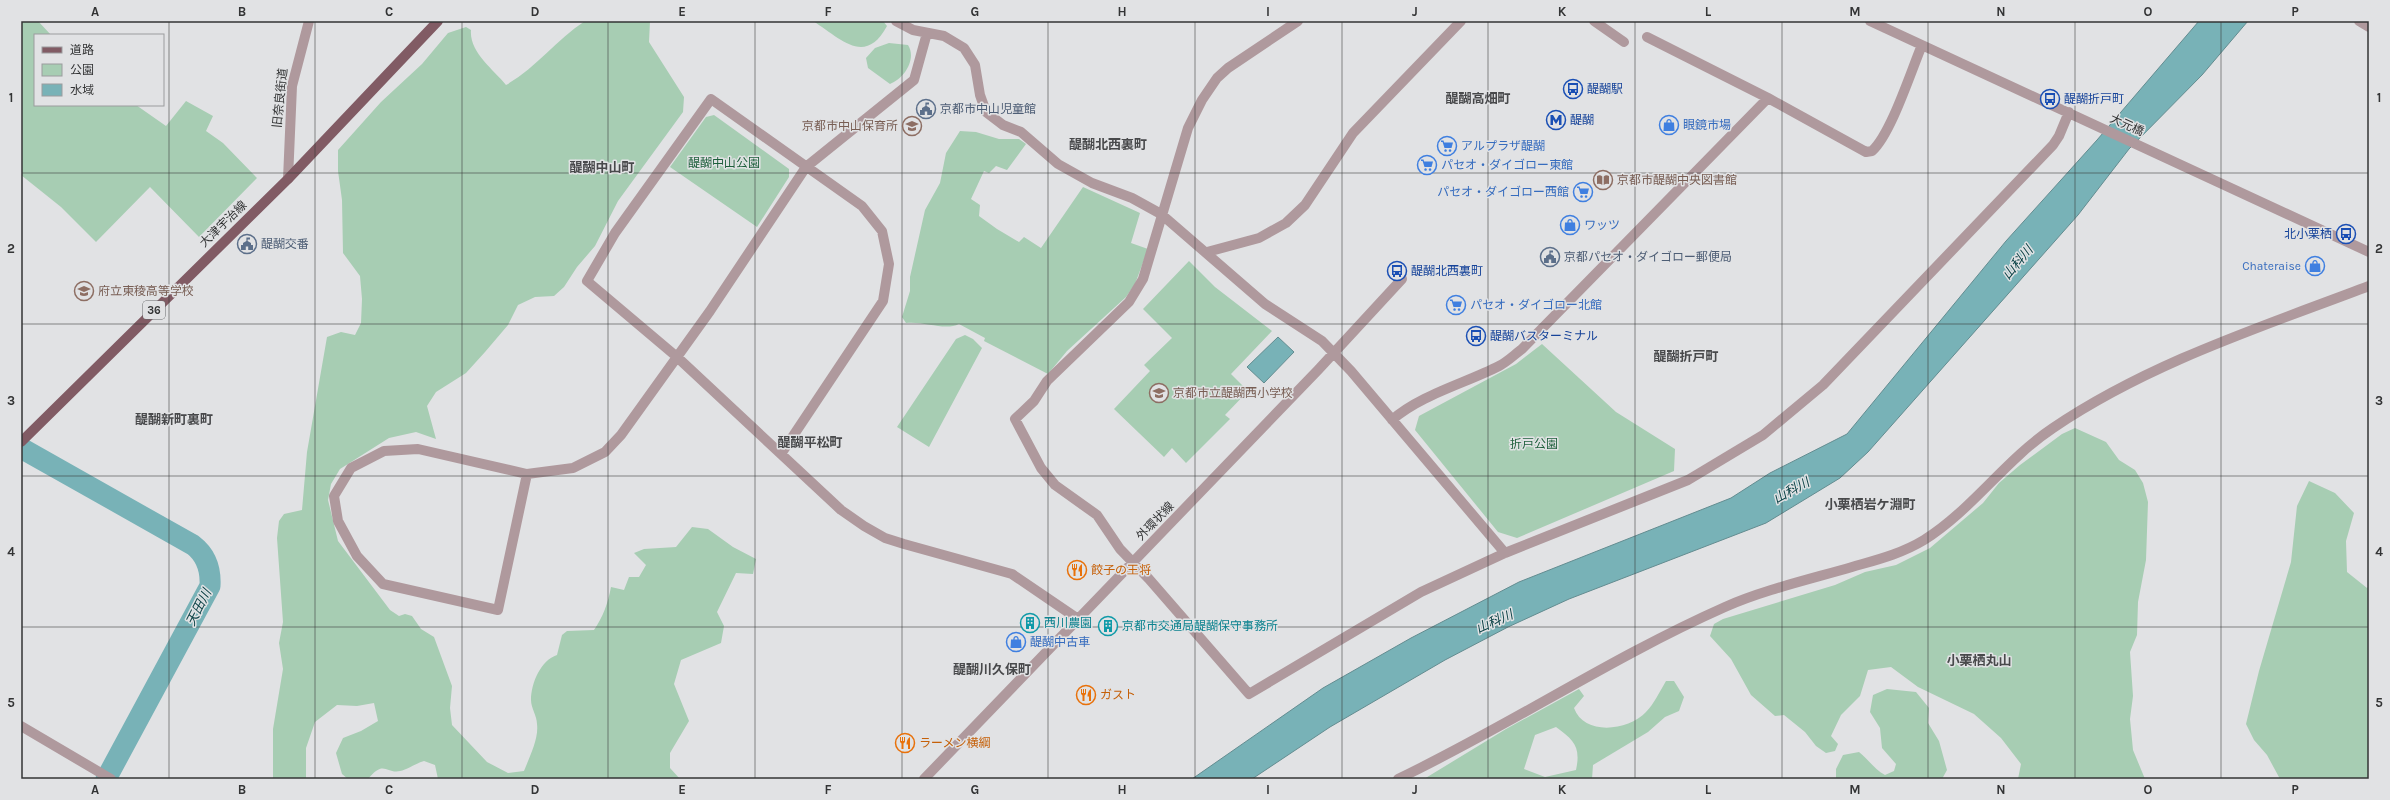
<svg xmlns="http://www.w3.org/2000/svg" width="2390" height="800" font-family="Karla,'Noto Sans JP',sans-serif">
<style>
.green{fill:#a7cdb3;fill-rule:evenodd}
.water{fill:#78b2b7;stroke:#638c90}
.lines{fill:none;stroke-linecap:round;stroke-linejoin:round}
.river{stroke:#78b2b7;stroke-width:21}
.minor{stroke:#af999d;stroke-width:10}
.major{stroke:#815b64;stroke-width:10}
.grid{fill:none;stroke:#333435;stroke-width:1;stroke-opacity:0.55}
.labels{text-anchor:middle;stroke-width:3;stroke-linejoin:round;paint-order:stroke}
.shield{fill:#e1e2e4;stroke:#67686a;stroke-width:1}
.shield-label{font-size:11px;font-weight:bold;fill:#333435}
.transit-label{font-size:12px;fill:#164399;stroke:#e1e2e4;text-anchor:start}
.street-label{font-size:12px;fill:#333435;stroke:#e1e2e4}
.service-label{font-size:12px;fill:#4e5e75;stroke:#e1e2e4;text-anchor:start}
.shop-label{font-size:12px;fill:#366cbe;stroke:#e1e2e4;text-anchor:start}
.education-label{font-size:12px;fill:#785e54;stroke:#e1e2e4;text-anchor:start}
.park-label{font-size:12px;fill:#1d5f3b;stroke:#e1e2e4}
.food-label{font-size:12px;fill:#c56008;stroke:#e1e2e4;text-anchor:start}
.culture-label{font-size:12px;fill:#0d838f;stroke:#e1e2e4;text-anchor:start}
.neighbourhood-label{font-size:13px;font-weight:bold;fill:#48494b;stroke:#e1e2e4}
.water-label{font-size:13px;font-style:italic;fill:#0c4347;stroke:#e1e2e4}
.neatline{fill:none;stroke:#333435;stroke-width:1.5}
.grid-label{font-size:13px;text-anchor:middle;font-weight:bold;fill:#333435}
</style>
<rect width="100%" height="100%" fill="#e1e2e4"/>
<path class="green" d="M21 21H38L51 35H35V105H136L166 126 186 101 213 116 206 131 223 143 257 178 199 237 150 187 96 242 61 207 21 175Z
M585 21H650L649 42 684 97 683 112 618 201 595 246 577 267 564 287 554 296 535 297 518 305 508 325 485 352 466 373 436 392 427 406 436 439 416 432 389 438 340 469 331 484 328 500 338 541 390 610 399 616 405 614 412 616 421 629 434 637 452 686 450 708 452 725 487 762 508 773 524 771C529 758 539 739 537 724 537 716 531 708 531 700 531 683 541 660 557 655L562 635 567 631 594 630C603 617 608 603 611 587L624 590 629 577H639L646 565 634 553 644 549 676 547 692 527 708 529 733 547 756 559 753 574 736 573 717 612 724 626 721 643 681 660 674 684 689 721 670 753V768L680 779H438L435 765 424 761C416 763 407 770 400 771 386 774 384 759 368 779H348L342 774 336 753 343 738 361 731 378 721 374 703 357 706 337 705 315 722 306 748V779H273V729L283 669 279 643 283 622 277 538 279 521 284 514 302 510 307 452 327 337 341 332 355 335 361 323 362 299 360 276 343 253 342 200 338 171V150L381 102 422 64 448 33 466 27 471 30C469 52 493 69 506 85 536 68 556 40 585 21Z
M813 21H883L887 26C865 67 840 38 813 21Z
M889 43 908 45C917 59 904 79 890 84L868 68 866 58 875 48Z
M714 115 789 169V177L757 227 670 167 706 117Z
M960 131 976 132 999 139H1019L1026 144 1007 170 996 166 989 173 984 171 971 199 980 205 979 216 997 229 1019 242 1024 237 1041 248 1083 187 1140 213 1131 243 1148 249 1135 284 1126 297 1067 351 1048 374 984 341 985 338 959 324C945 331 924 321 906 323L902 317 910 291V277L925 210 940 183 946 153Z
M1189 261 1215 287 1272 331 1231 374 1248 391 1225 415 1230 419 1186 463 1172 448 1164 457 1114 409 1150 371 1144 365 1172 338 1143 309Z
M965 335 973 339 982 348 929 447 897 427 956 339Z
M1542 344 1616 412 1675 449 1674 471 1517 538 1498 532 1415 430 1419 416 1516 364Z
M2075 428 2106 442 2119 460 2135 470 2143 483 2148 502 2146 560 2138 602 2137 635 2130 652 2133 696 2130 719 2133 750 2145 779H2018L2021 764 2001 738 1974 714 1918 687 1891 667 1868 670 1860 696 1841 715 1831 736 1838 744 1835 751 1826 753 1816 746 1805 732 1784 715 1775 716 1751 695 1731 659 1710 636 1714 624 1723 619 1835 585 1865 572 1896 565 1930 548 1983 503 1999 483 2020 465 2062 434Z
M2309 481 2335 493 2354 513 2346 541 2347 572 2367 588 2369 586V779H2280L2267 755 2254 740 2246 724 2259 671 2291 562 2297 506Z
M1666 681H1674L1684 697 1679 711 1665 717 1648 732 1593 765 1592 779H1424L1506 729 1579 689 1584 696 1574 708C1584 736 1628 731 1646 712 1654 704 1660 691 1666 681ZM1556 727C1574 740 1581 747 1576 770L1545 777 1524 769 1535 735Z
M1887 689 1916 692 1929 708 1928 723 1939 741 1947 770 1942 779H1836V769L1843 755 1859 752C1869 760 1874 769 1885 775L1894 771 1896 764 1882 748 1880 728 1870 712 1873 695Z"/>
<path class="water" d="M2199 21H2248L2202 75 2129 149 2078 215 1868 452 1840 478 1766 523 1569 599 1508 627 1445 660 1330 727 1252 779H1192L1323 688 1411 638 1519 582 1731 498 1770 473 1847 434 2006 241 2097 140Z
M1278 337 1294 352 1264 383 1247 367Z"/>
<g class="lines">
<path class="river" d="M21 448 193 545C206 555 211 569 210 586L106 779"/>
<path class="minor" d="M896 21 913 30 944 36 964 48 975 65 980 95 986 112 1003 125 1021 132 1058 164 1092 183 1132 198 1161 214 1265 304 1322 341 1351 371 1505 553
M1298 21 1228 68 1217 78 1202 100 1188 128 1143 279 1129 302 1047 381 1034 401 1015 419 1041 468 1055 485 1097 515 1120 549 1149 579 1249 694 1421 592 1505 553 1688 480 1763 435 1823 385 2053 145 2059 136 2069 112
M1594 21 1624 42
M1870 21 2369 252
M2359 21 2369 27
M1647 37 1768 98 1866 152 1872 151C1891 134 1911 71 1922 45
M288 179 292 86 309 21
M1207 252 1259 238 1286 223 1305 205 1353 133 1461 21
M1392 420C1420 395 1466 383 1499 366 1507 362 1514 355 1522 349L1768 98
M781 454 883 301 889 264 882 231 862 206 711 99 615 233 587 281 677 357 841 510 864 526 885 538 904 544 1012 574 1078 619
M527 474 498 610 383 584 357 556 338 521 334 496 351 468 384 451 418 449 527 474 573 468 605 452 621 435 710 311 806 167 914 80 927 33
M21 726 111 779
M924 779 1318 370 1402 279
M1398 779C1509 726 1612 657 1725 607 1763 590 1811 579 1852 567 1876 560 1901 554 1924 540 1972 510 2005 460 2053 428 2149 363 2261 327 2369 286"/>
<path class="major" d="M21 442 288 179 438 21"/>
</g>
<path class="grid" d="M169 21V779M315 21V779M462 21V779M608 21V779M755 21V779M902 21V779M1048 21V779M1195 21V779M1342 21V779M1488 21V779M1635 21V779M1782 21V779M1928 21V779M2075 21V779M2221 21V779M21 173H2369M21 324H2369M21 476H2369M21 627H2369"/>
<defs>
<g id="bus-ring" transform="scale(1)"><circle r="9.5" fill="#e1e2e4" stroke="#1a4fb4" stroke-width="1.5"/><path d="M-5-6H5V4H4V6H2V4H-2V6H-4V4H-5ZM-3.5-4V0h7V-4ZM-3.5 1.2v1.5H-2V1.2ZM2 1.2v1.5H3.5V1.2Z" fill="#1a4fb4"/></g>
<g id="civic-ring" transform="scale(1)"><circle r="9.5" fill="#e1e2e4" stroke="#5c6f8a" stroke-width="1.5"/><path d="M-.6-6.5H3V-4.5H.6V-3L4-1V1h2V6H-6V1h2V-1L-.6-3ZM-1.2 2.5V6h2.4V2.5Z" fill="#5c6f8a"/></g>
<g id="metro-ring" transform="scale(1)"><circle r="9.5" fill="#e1e2e4" stroke="#1a4fb4" stroke-width="1.5"/><path d="M-5.5 5V-5H-3L0 0L3-5H5.5V5H3V-.5L0 4L-3-.5V5Z" fill="#1a4fb4"/></g>
<g id="shop-ring" transform="scale(1)"><circle r="9.5" fill="#e1e2e4" stroke="#3f7fe0" stroke-width="1.5"/><path d="M-5-2.5h2.3a2.7 3.5 0 0 1 5.4 0H5L5.5 6h-11ZM-1.5-2.5h3a1.5 2.3 0 0 0-3 0Z" fill="#3f7fe0"/></g>
<g id="school-ring" transform="scale(1)"><circle r="9.5" fill="#e1e2e4" stroke="#8d6e63" stroke-width="1.5"/><path d="M0-5L7-2L0 1L-7-2ZM-4 1L0 2.5L4 1V4Q0 6-4 4Z" fill="#8d6e63"/></g>
<g id="supermarket-ring" transform="scale(1)"><circle r="9.5" fill="#e1e2e4" stroke="#3f7fe0" stroke-width="1.5"/><path d="M-6-5.5h2.5l.6 2H6L4.5 2H-2.5L-4.4-4H-6ZM-1.5 3.2a1.3 1.3 0 1 0 .1 0ZM3 3.2a1.3 1.3 0 1 0 .1 0Z" fill="#3f7fe0"/></g>
<g id="library-ring" transform="scale(1)"><circle r="9.5" fill="#e1e2e4" stroke="#8d6e63" stroke-width="1.5"/><path d="M-6-4Q-3-5.5-.7-3.5V5Q-3 3-6 4ZM6-4Q3-5.5 .7-3.5V5Q3 3 6 4Z" fill="#8d6e63"/></g>
<g id="restaurant-ring" transform="scale(1)"><circle r="9.5" fill="#e1e2e4" stroke="#e8710a" stroke-width="1.5"/><path d="M-5-6h1v4h1v-4h1v4h1v-4h1v5L-1.5 .5V6h-2V.5L-5-1ZM5-6V6H3V1.5H1.5Q1.5-4 5-6Z" fill="#e8710a"/></g>
<g id="building-ring" transform="scale(1)"><circle r="9.5" fill="#e1e2e4" stroke="#0f9aa8" stroke-width="1.5"/><path d="M-4-6H4V6H1V3H-1V6H-4ZM-2.5-4.3h1.7v1.8h-1.7ZM.8-4.3h1.7v1.8H.8ZM-2.5-1h1.7V.8h-1.7ZM.8-1h1.7V.8H.8Z" fill="#0f9aa8"/></g>
</defs>
<g fill-rule="evenodd">
<use href="#bus-ring" x="1573" y="89"/>
<use href="#bus-ring" x="2050" y="99"/>
<use href="#civic-ring" x="926" y="109"/>
<use href="#metro-ring" x="1556" y="120"/>
<use href="#shop-ring" x="1669" y="125"/>
<use href="#school-ring" x="912" y="126"/>
<use href="#supermarket-ring" x="1447" y="146"/>
<use href="#supermarket-ring" x="1427" y="165"/>
<use href="#library-ring" x="1603" y="180"/>
<use href="#supermarket-ring" x="1583" y="192"/>
<use href="#shop-ring" x="1570" y="225"/>
<use href="#bus-ring" x="2346" y="234"/>
<use href="#civic-ring" x="247" y="244"/>
<use href="#civic-ring" x="1550" y="257"/>
<use href="#shop-ring" x="2315" y="266"/>
<use href="#bus-ring" x="1397" y="271"/>
<use href="#school-ring" x="84" y="291"/>
<use href="#supermarket-ring" x="1456" y="305"/>
<use href="#bus-ring" x="1476" y="336"/>
<use href="#school-ring" x="1159" y="393"/>
<use href="#restaurant-ring" x="1077" y="570"/>
<use href="#building-ring" x="1030" y="623"/>
<use href="#building-ring" x="1108" y="626"/>
<use href="#shop-ring" x="1016" y="642"/>
<use href="#restaurant-ring" x="1086" y="695"/>
<use href="#restaurant-ring" x="905" y="743"/>
</g>
<g class="labels">
<rect class="shield" x="143" y="301" width="22" height="18" rx="3"/>
<g class="shield-label">
<text x="154" y="314">36</text>
</g>
<g class="transit-label">
<text x="1587" y="93">醍醐駅</text>
<text x="2064" y="103">醍醐折戸町</text>
<text x="1570" y="124">醍醐</text>
<text x="2332" y="238" text-anchor="end">北小栗栖</text>
<text x="1411" y="275">醍醐北西裏町</text>
<text x="1490" y="340">醍醐バスターミナル</text>
</g>
<g class="street-label">
<text transform="translate(280 98) rotate(-84)" y="4">旧奈良街道</text>
<text transform="translate(2127 125) rotate(24)" y="4">大元橋</text>
<text transform="translate(223 224) rotate(-44)" y="4">大津宇治線</text>
<text transform="translate(1155 521) rotate(-46)" y="4">外環状線</text>
</g>
<g class="service-label">
<text x="940" y="113">京都市中山児童館</text>
<text x="261" y="248">醍醐交番</text>
<text x="1564" y="261">京都パセオ・ダイゴロー郵便局</text>
</g>
<g class="shop-label">
<text x="1683" y="129">眼鏡市場</text>
<text x="1461" y="150">アルプラザ醍醐</text>
<text x="1441" y="169">パセオ・ダイゴロー東館</text>
<text x="1569" y="196" text-anchor="end">パセオ・ダイゴロー西館</text>
<text x="1584" y="229">ワッツ</text>
<text x="2301" y="270" text-anchor="end">Chateraise</text>
<text x="1470" y="309">パセオ・ダイゴロー北館</text>
<text x="1030" y="646">醍醐中古車</text>
</g>
<g class="education-label">
<text x="898" y="130" text-anchor="end">京都市中山保育所</text>
<text x="1617" y="184">京都市醍醐中央図書館</text>
<text x="98" y="295">府立東稜高等学校</text>
<text x="1173" y="397">京都市立醍醐西小学校</text>
</g>
<g class="park-label">
<text x="724" y="167">醍醐中山公園</text>
<text x="1534" y="448">折戸公園</text>
</g>
<g class="food-label">
<text x="1091" y="574">餃子の王将</text>
<text x="1100" y="699">ガスト</text>
<text x="919" y="747">ラーメン横綱</text>
</g>
<g class="culture-label">
<text x="1044" y="627">西川農園</text>
<text x="1122" y="630">京都市交通局醍醐保守事務所</text>
</g>
<g class="neighbourhood-label">
<text x="1478" y="103">醍醐高畑町</text>
<text x="1108" y="149">醍醐北西裏町</text>
<text x="602" y="172">醍醐中山町</text>
<text x="1686" y="361">醍醐折戸町</text>
<text x="174" y="424">醍醐新町裏町</text>
<text x="810" y="447">醍醐平松町</text>
<text x="1870" y="509">小栗栖岩ケ淵町</text>
<text x="1979" y="665">小栗栖丸山</text>
<text x="992" y="674">醍醐川久保町</text>
</g>
<g class="water-label">
<text transform="translate(2017 262) rotate(-50)" y="5">山科川</text>
<text transform="translate(1791 490) rotate(-29)" y="5">山科川</text>
<text transform="translate(198 607) rotate(-63)" y="5">天田川</text>
<text transform="translate(1494 621) rotate(-24)" y="5">山科川</text>
</g>
</g>
<rect width="2390" height="800" fill="none" stroke="#e1e2e4" stroke-width="44"/>
<rect x="34" y="34" width="130" height="72" fill="#e1e2e4" stroke="#9b9c9e"/>
<rect x="42" y="47" width="20" height="6" fill="#815b64" stroke="#9b9c9e"/>
<text x="70" y="54" font-size="12" fill="#333435">道路</text>
<rect x="42" y="64" width="20" height="12" fill="#a7cdb3" stroke="#9b9c9e"/>
<text x="70" y="74" font-size="12" fill="#333435">公園</text>
<rect x="42" y="84" width="20" height="12" fill="#78b2b7" stroke="#9b9c9e"/>
<text x="70" y="94" font-size="12" fill="#333435">水域</text>
<rect x="22" y="22" width="2346" height="756" class="neatline"/>
<g class="grid-label">
<text x="95" y="16">A</text>
<text x="242" y="16">B</text>
<text x="389" y="16">C</text>
<text x="535" y="16">D</text>
<text x="682" y="16">E</text>
<text x="828" y="16">F</text>
<text x="975" y="16">G</text>
<text x="1122" y="16">H</text>
<text x="1268" y="16">I</text>
<text x="1415" y="16">J</text>
<text x="1562" y="16">K</text>
<text x="1708" y="16">L</text>
<text x="1855" y="16">M</text>
<text x="2001" y="16">N</text>
<text x="2148" y="16">O</text>
<text x="2295" y="16">P</text>
<text x="11" y="102">1</text>
<text x="2379" y="102">1</text>
<text x="11" y="253">2</text>
<text x="2379" y="253">2</text>
<text x="11" y="405">3</text>
<text x="2379" y="405">3</text>
<text x="11" y="556">4</text>
<text x="2379" y="556">4</text>
<text x="11" y="707">5</text>
<text x="2379" y="707">5</text>
<text x="95" y="794">A</text>
<text x="242" y="794">B</text>
<text x="389" y="794">C</text>
<text x="535" y="794">D</text>
<text x="682" y="794">E</text>
<text x="828" y="794">F</text>
<text x="975" y="794">G</text>
<text x="1122" y="794">H</text>
<text x="1268" y="794">I</text>
<text x="1415" y="794">J</text>
<text x="1562" y="794">K</text>
<text x="1708" y="794">L</text>
<text x="1855" y="794">M</text>
<text x="2001" y="794">N</text>
<text x="2148" y="794">O</text>
<text x="2295" y="794">P</text>
</g>
</svg>
